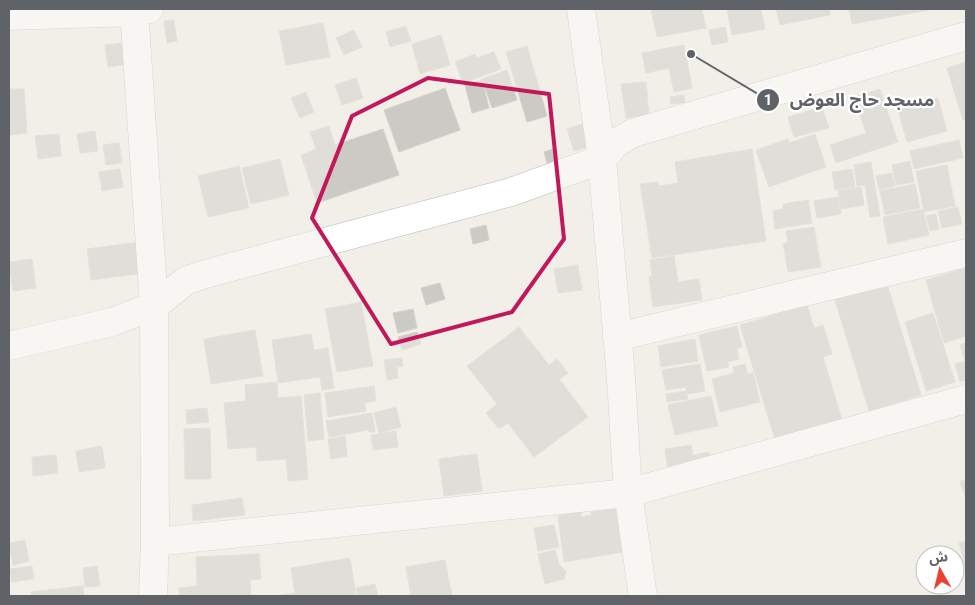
<svg xmlns="http://www.w3.org/2000/svg" width="975" height="605" font-family="Roboto,'Noto Sans Arabic',sans-serif">
<style>
.building{fill:#cccac5;stroke:#d6d1c6}
.lines{fill:none;stroke-linecap:round;stroke-linejoin:round}
.minor-casing{stroke:#b5b8bc;stroke-width:29}
.minor{stroke:#fff;stroke-width:28}
.marked{fill:none;stroke:#c2185b;stroke-width:4;stroke-linejoin:round}
.leader{fill:none;stroke:#5f6368;stroke-width:2}
.callout-dot{fill:#5f6368;stroke:#fff;stroke-width:2}
.mark-label{font-size:15px;text-anchor:middle;font-weight:bold;fill:#fff}
.callout-label{font-size:18px;text-anchor:middle;font-weight:bold;fill:#5f6368;stroke:#fff;stroke-width:4.5;stroke-linejoin:round;paint-order:stroke}
</style>
<rect width="100%" height="100%" fill="#f1efe8"/>
<path class="building" d="M651 9H702L706 28 657 37Z
M727 9H761L765 29 732 35Z
M776 9H829L830 15 780 25Z
M849 9H929V10L852 24Z
M174 20 177 41 167 43 164 21Z
M323 23 330 57 286 65 279 31Z
M406 26 411 41 390 47 386 32Z
M725 27 728 42 712 45 709 30Z
M354 30 362 47 344 55 336 38Z
M441 35 450 65 420 74 412 44Z
M126 43 128 64 108 67 105 45Z
M684 45 692 88 674 92 669 68 646 73 642 53Z
M527 46 547 116 527 122 506 52Z
M494 52 501 69 463 83 455 62 475 54 476 58Z
M966 62V119L963 120 947 68Z
M507 70 517 100 492 108 482 79Z
M356 78 363 98 342 105 335 85Z
M482 80 489 108 472 113 465 85Z
M646 82 649 115 626 118 621 84Z
M445 88 460 130 399 152 384 110Z
M9 89H24L27 133 9 135Z
M880 89 898 142 836 163 830 145 866 133 854 97Z
M306 92 314 112 300 118 291 98Z
M684 95 685 103 671 104 670 97Z
M938 98 947 131 907 142 898 110Z
M822 107 829 128 794 137 788 117Z
M588 122 594 145 574 151 567 129Z
M329 126 335 145 383 129 399 175 317 203 301 155 316 149 310 132Z
M95 131 98 151 80 153 77 134Z
M59 134 61 156 38 159 35 136Z
M815 134 826 167 769 187 756 150 788 139 789 143Z
M959 140 963 158 914 169 910 151Z
M119 143 122 163 106 165 103 145Z
M556 148 559 159 547 163 544 152Z
M752 149 766 241 652 258 640 184 658 182 659 186 678 183 675 162Z
M280 159 289 195 251 204 242 168Z
M910 161 914 182 896 185 892 165Z
M871 162 880 216 870 217 865 185 857 186 854 165Z
M947 165 955 206 924 212 916 171Z
M239 166 249 208 208 217 198 176Z
M120 169 123 187 102 191 99 172Z
M852 169 855 187 835 190 832 172Z
M892 173 895 186 879 190 876 176Z
M915 184 920 208 885 215 880 191Z
M861 187 864 205 841 209 838 191Z
M838 197 841 214 817 218 814 201Z
M808 200 812 223 775 229 773 211 783 209V204Z
M958 207 962 224 942 228 938 211Z
M923 209 929 235 888 244 883 217Z
M936 214 939 229 930 231 926 216Z
M486 225 489 240 473 244 470 229Z
M814 227 821 267 788 272 783 243H788L786 231Z
M139 242 144 273 91 280 87 249Z
M674 256 678 282 699 279 702 300 653 307 649 277 652 276 650 260Z
M32 259 36 288 13 291 9 262Z
M578 265 582 290 558 293 554 269Z
M966 268V336L944 343 926 280Z
M440 283 445 299 426 305 421 288Z
M887 284 921 395 869 411 835 300Z
M361 302 373 366 337 372 325 309Z
M807 305 814 328 823 325 832 354 823 357 843 423 776 443 740 325Z
M413 309 417 328 398 333 393 313Z
M933 313 955 382 926 391 905 322Z
M737 326 742 347 737 349 739 359 728 362 729 367 707 371 699 335Z
M519 327 549 365 557 359 568 373 559 379 588 417 534 457 508 423 499 429 486 413 497 404 467 366Z
M255 330 263 376 211 384 204 339Z
M417 332 421 344 402 350 398 337Z
M311 334 314 350 328 348 334 388 322 390 320 377 278 383 272 340Z
M695 339 698 361 661 367 658 346Z
M966 343V360L965 361 960 345Z
M402 358 403 366 397 367 398 378 387 380 384 360Z
M966 361V380L960 381 955 364Z
M700 364 705 391 687 394 686 387 666 390 662 370Z
M745 364 748 374 753 372 760 402 720 412 712 379 734 373 733 367Z
M277 382 278 398 301 396 308 479 288 481 286 459 257 461 256 447 228 449 224 403 246 401 245 385Z
M374 386 376 401 364 403 366 411 328 417 325 393Z
M686 391 688 399 667 402 666 394Z
M320 393 324 439 308 441 304 395Z
M711 396 718 426 675 435 668 405Z
M396 407 401 427 379 433 374 413Z
M207 408 209 422 187 424 186 410Z
M372 413 375 432H369L368 430 329 437 326 421Z
M210 428 211 479H185L184 429Z
M396 431 398 447 373 450 371 435Z
M345 436 347 456 331 459 328 439Z
M691 445 693 455 709 452 710 462 668 470 665 449Z
M102 446 105 468 79 472 76 451Z
M477 454 482 491 444 496 439 459Z
M56 455 58 473 33 476 32 457Z
M966 479V498L960 482Z
M242 498 245 515 193 521 192 505Z
M622 507 630 551 564 562 558 516 581 511V517L591 515V512Z
M554 525 559 547 538 551 534 528Z
M25 540 29 561 13 565 9 543Z
M966 541V569L959 543Z
M555 550 559 564 566 571 564 579 545 584 538 554Z
M259 554 261 579 250 580 251 596H180L179 588 197 586 196 557Z
M350 558 356 596H275L295 593 291 568Z
M445 560 452 596H411L406 567Z
M32 566 34 579 12 582 10 569Z
M97 566 100 586 85 587 83 568Z
M375 584 378 596H358L356 588Z
M83 586 84 596H32L31 592Z"/>
<g class="lines">
<g class="minor-casing">
<path id="minor" d="M134 9 154 306 155 542 153 596
M581 9 602 159 621 378 628 493 643 596
M9 16 134 12 149 9
M617 337 966 253
M9 346 112 322 154 306 187 280 209 273 511 192 602 159 617 142 633 133 966 36
M155 542 628 493 966 399"/>
</g>
<use href="#minor" class="minor"/>
</g>
<path d="M0 0H975V605H0ZM428 78 549 94 564 239 512 312 391 344 312 218 352 116Z" fill="#f1efe8" fill-opacity=".55" fill-rule="evenodd"/>
<path class="marked" d="M428 78 549 94 564 239 512 312 391 344 312 218 352 116Z"/>
<path class="leader" d="M691 54L768 100"/>
<g class="callout-dot">
<circle cx="691" cy="54" r="5"/>
<circle cx="768" cy="100" r="12"/>
</g>
<g class="mark-label">
<text x="768" y="105">1</text>
</g>
<g class="callout-label">
<text x="862" y="106">مسجد حاج العوض</text>
</g>
<rect width="975" height="605" fill="none" stroke="#5f6368" stroke-width="20"/>
<g transform="translate(940 570) rotate(352)"><circle r="24" fill="#ffffff" stroke="#bfc1c3"/>
<path d="M0-4L9 19L0 12L-9 19Z" fill="#ea4335"/>
<text y="-8" font-size="14" font-weight="bold" text-anchor="middle" fill="#5f6368">ش</text>
</g>
</svg>
